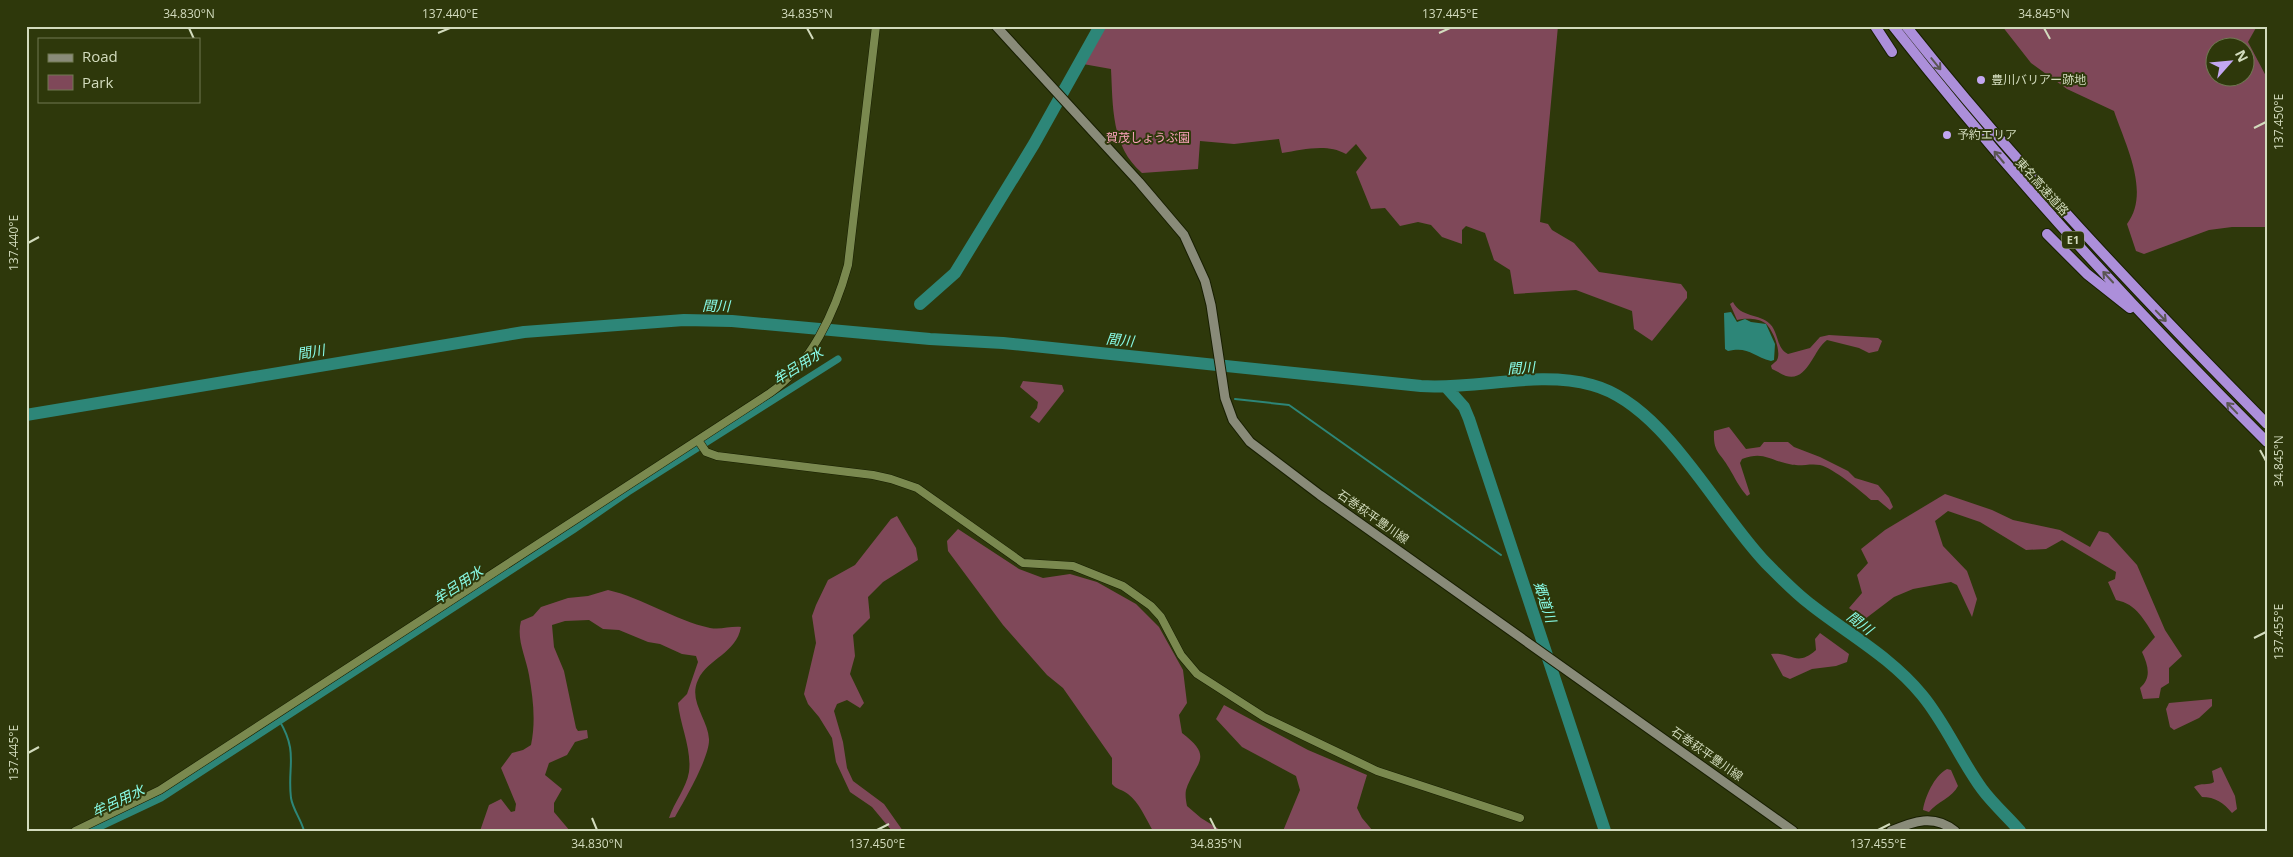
<svg xmlns="http://www.w3.org/2000/svg" width="2293" height="857" font-family="'Open Sans','Noto Sans JP',sans-serif">
<style>
.green{fill:#7f4859;fill-rule:evenodd}
.water{fill:#2d8678}
.lines{fill:none;stroke-linecap:round;stroke-linejoin:round}
.stream{stroke:#2d8678;stroke-width:2}
.canal{stroke:#2d8678;stroke-width:7}
.river{stroke:#2d8678;stroke-width:12}
.tertiary-casing{stroke:#171e01;stroke-width:9}
.secondary-casing{stroke:#171e01;stroke-width:11}
.motorway-casing{stroke:#171e01;stroke-width:12}
.tertiary{stroke:#7a894f;stroke-width:8}
.secondary{stroke:#898b79;stroke-width:9}
.motorway{stroke:#ac8fda;stroke-width:10}
.oneway{stroke:#5a5653}
.ticks{fill:none;stroke:#d2dbbd;stroke-width:2}
.poi-dot{fill:#c3a7f2;stroke:#2e380b;stroke-width:2}
.labels{text-anchor:middle;stroke-width:4;stroke-linejoin:round;paint-order:stroke}
.shield{fill:#2e380b;stroke:#a1aa88;stroke-width:1}
.shield-label{font-size:11px;font-weight:bold;fill:#d2dbbd}
.poi-label{font-size:12px;fill:#d2dbbd;stroke:#2e380b;text-anchor:start}
.park-label{font-size:12px;fill:#fda4be;stroke:#2e380b}
.street-label{font-size:12px;fill:#d2dbbd;stroke:#2e380b}
.water-label{font-size:14px;font-style:italic;fill:#89fce8;stroke:#2e380b}
.neatline{fill:none;stroke:#d2dbbd;stroke-width:2}
.ticks-label{font-size:12px;text-anchor:middle;fill:#d2dbbd}
</style>
<rect width="100%" height="100%" fill="#2e380b"/>
<path class="green" d="M1104 26H1558L1540 222 1548 224 1552 230 1574 243 1599 272 1681 284 1687 292V298L1652 341 1634 329 1632 311 1576 290 1514 294 1510 270 1494 260 1485 233 1466 226 1462 230V244L1442 237 1431 225 1418 222 1400 226 1385 208 1371 209 1356 172 1367 158 1356 144 1346 154C1326 143 1303 150 1282 153L1279 139 1234 144 1200 141 1198 169 1142 173C1111 146 1113 107 1111 69L1083 64Z
M2002 26H2257L2248 42 2267 78 2265 227H2232L2209 230 2144 254 2136 251 2127 224C2151 192 2125 144 2114 111L2067 89 2031 63ZM2216 48H2246V78H2216Z
M1733 302C1741 318 1759 313 1770 324 1779 333 1776 348 1788 354L1810 348 1820 337 1829 335 1878 338 1882 341 1878 351 1869 353 1859 348 1827 340C1813 350 1808 382 1786 376 1781 374 1777 371 1772 369L1771 366C1771 365 1777 361 1777 360 1782 351 1772 328 1765 323 1758 318 1745 318 1737 320L1730 304Z
M1023 381 1062 385 1064 391 1039 423 1030 417 1037 408 1038 402 1020 387Z
M1729 427 1746 449 1760 447 1764 442H1788L1794 447 1820 457 1848 471 1855 478 1878 485 1889 498 1893 507 1890 510 1878 500H1871C1861 491 1833 468 1820 465 1810 463 1799 467 1789 464 1768 460 1764 451 1742 459L1740 463 1750 494 1747 496C1739 487 1735 478 1729 468 1720 452 1713 453 1714 431Z
M1945 494 1992 510 2013 520 2060 530 2090 547 2099 531 2108 533 2137 565 2165 630 2182 656 2169 668V683L2161 688 2159 698 2143 699 2140 688C2152 678 2148 665 2142 652L2155 637C2144 620 2137 604 2116 600L2108 582 2115 579 2116 572 2062 540 2046 549 2026 550 1980 522 1948 511 1935 521 1943 546 1967 571 1977 599 1972 617 1957 585 1951 582 1913 589 1894 597 1865 619 1849 608 1862 593 1857 575 1868 563 1861 549 1885 530Z
M897 516 916 548 918 560 883 582 868 597 870 618 853 635 855 656 850 674 864 703 860 708 847 700 837 704 834 711 843 742 847 768 853 781 884 804 903 831H892L872 807 850 792 836 762 832 738 819 717 808 704 804 694 816 643 812 616 816 605 828 580 855 565 891 519Z
M958 529 1019 569 1043 578 1070 574 1097 582 1136 604 1159 627 1183 670 1187 703 1179 715 1182 733C1215 758 1195 762 1186 790 1185 795 1186 801 1187 806L1201 818 1222 831H1153C1146 819 1139 802 1128 794 1122 789 1117 790 1112 784V758L1063 688 1047 675 1003 625 948 551 947 541Z
M608 590C643 598 674 620 710 628 721 630 730 626 741 627 736 654 708 658 698 680 688 701 708 719 709 739 710 757 684 801 675 817L669 818C674 802 686 789 689 772 692 749 680 725 678 703L687 694 698 662 696 656 682 654 660 644 648 642 619 630 603 629 589 620 565 621 552 625 554 647 564 671 576 728 578 731 587 730 588 738 575 742 567 755 549 763 545 775 562 789 554 803V812L570 831H480L489 805 501 799 511 812 515 811 516 804 501 768 512 753 523 750 531 745C536 721 533 698 529 675 526 657 516 639 521 621L533 616 541 607 568 598 588 596Z
M1820 633 1849 654 1847 662 1836 666 1812 669 1790 679 1783 676 1771 654C1791 651 1796 668 1816 650L1815 639Z
M2212 699V706L2199 718 2174 730 2170 727 2166 709 2169 703Z
M1224 705 1308 750 1367 775 1357 808 1362 818 1373 831H1283L1300 790 1296 776 1242 747 1216 719Z
M2221 767 2235 796 2237 809 2232 813C2224 803 2215 797 2202 797L2194 787C2201 782 2208 786 2214 782L2212 771Z
M1947 769 1951 770 1958 786C1953 797 1937 802 1929 812L1923 810C1925 797 1934 776 1947 769Z"/>
<path class="water" d="M1731 312 1737 322 1745 319 1751 322 1766 324 1775 344 1774 360 1771 361C1753 356 1748 346 1728 351L1725 349 1724 313Z"/>
<g class="lines">
<path class="stream" d="M1235 399 1289 405 1501 555
M279 720C299 753 287 766 291 798 293 810 301 819 304 831"/>
<path class="canal" d="M91 831 161 798 573 530 628 492 838 359"/>
<path class="river" d="M920 304 955 273 1034 144 1100 26
M1447 388 1464 407 1469 419 1605 831
M26 415 524 332 684 320 732 321 930 339 1003 343 1421 386C1477 390 1537 370 1592 385 1664 404 1715 510 1766 563 1780 577 1794 592 1810 604 1848 634 1891 657 1922 695 1946 724 1960 759 1982 789 1993 804 2008 817 2020 831"/>
<g class="tertiary-casing">
<path id="tertiary" d="M698 440 706 452 717 456 873 475 891 479 917 488 1023 563 1073 566 1123 586 1151 606 1161 617 1181 655 1197 674 1264 717 1377 771 1520 818
M75 831 160 790 770 393C811 364 835 313 848 265L876 26"/>
</g>
<g class="secondary-casing">
<path id="secondary" d="M996 26 1139 182 1184 235 1205 281 1211 305 1225 398 1233 420 1250 442 1320 495 1793 831
M1891 831C1914 821 1934 814 1955 831"/>
</g>
<g class="motorway-casing">
<path id="motorway" d="M1875 26 1892 52
M1893 26C2008 173 2134 310 2267 442
M1906 26C2018 167 2141 296 2267 424
M2047 234 2087 274 2130 308"/>
</g>
<use href="#tertiary" class="tertiary"/>
<use href="#secondary" class="secondary"/>
<use href="#motorway" class="motorway"/>
</g>
<defs><path id="oneway-shaft" d="M-6 0H5M1.5-3L5.5 0L1.5 3" fill="none" stroke-width="1.6" stroke-linecap="round" stroke-linejoin="round" transform="scale(1.25)"/></defs>
<g class="oneway">
<use href="#oneway-shaft" transform="translate(1936 64) rotate(51)"/>
<use href="#oneway-shaft" transform="translate(1999 157) rotate(-130)"/>
<use href="#oneway-shaft" transform="translate(2108 277) rotate(-133)"/>
<use href="#oneway-shaft" transform="translate(2161 316) rotate(46)"/>
<use href="#oneway-shaft" transform="translate(2232 408) rotate(-134)"/>
</g>
<path class="ticks" d="M189 28 194 39M807 28 813 39M2044 28 2050 39M438 33 450 28M1439 33 1450 28M2254 128 2266 122M28 243 39 237M2260 450 2266 461M2254 638 2266 632M28 753 39 747M592 818 597 830M1210 818 1216 830M877 830 889 824M1878 830 1890 824"/>
<g class="poi-dot">
<circle cx="1981" cy="80" r="5"/>
<circle cx="1947" cy="135" r="5"/>
</g>
<g class="labels">
<rect class="shield" x="2062" y="231.5" width="22" height="17" rx="4"/>
<g class="shield-label">
<text x="2073" y="244">E1</text>
</g>
<g class="poi-label">
<text x="1991" y="84">豊川バリアー跡地</text>
<text x="1957" y="139">予約エリア</text>
</g>
<g class="park-label">
<text x="1148" y="142">賀茂しょうぶ園</text>
</g>
<g class="street-label">
<text transform="translate(2042 187) rotate(48)" y="4">東名高速道路</text>
<text transform="translate(1373 517) rotate(35)" y="4">石巻萩平豊川線</text>
<text transform="translate(1707 754) rotate(35)" y="4">石巻萩平豊川線</text>
</g>
<g class="water-label">
<text transform="translate(716 306) rotate(1)" y="5">間川</text>
<text transform="translate(1120 340) rotate(6)" y="5">間川</text>
<text transform="translate(311 352) rotate(-10)" y="5">間川</text>
<text transform="translate(798 366) rotate(-32)" y="5">牟呂用水</text>
<text transform="translate(1521 368) rotate(-4)" y="5">間川</text>
<text transform="translate(458 585) rotate(-33)" y="5">牟呂用水</text>
<text transform="translate(1545 602) rotate(72)" y="5">郷道川</text>
<text transform="translate(1860 623) rotate(37)" y="5">間川</text>
<text transform="translate(118 801) rotate(-25)" y="5">牟呂用水</text>
</g>
</g>
<rect width="2293" height="857" fill="none" stroke="#2e380b" stroke-width="55"/>
<rect x="38" y="38" width="162" height="65" fill="#2e380b" stroke="#707952"/>
<rect x="48" y="54" width="25" height="8" fill="#898b79" stroke="#707952"/>
<text x="82" y="62" font-size="15" fill="#d2dbbd">Road</text>
<rect x="48" y="75" width="25" height="15" fill="#7f4859" stroke="#707952"/>
<text x="82" y="88" font-size="15" fill="#d2dbbd">Park</text>
<g transform="translate(2230 62) rotate(63)"><circle r="24" fill="#2e380b" stroke="#707952"/>
<path d="M0-4L9 19L0 12L-9 19Z" fill="#c3a7f2"/>
<text y="-8" font-size="14" font-weight="bold" text-anchor="middle" fill="#d2dbbd">N</text>
</g>
<rect x="28" y="28" width="2238" height="802" class="neatline"/>
<g class="ticks-label">
<text x="189" y="18">34.830°N</text>
<text x="450" y="18">137.440°E</text>
<text x="807" y="18">34.835°N</text>
<text x="1450" y="18">137.445°E</text>
<text x="2044" y="18">34.845°N</text>
<text transform="translate(2279 122) rotate(-90)" y="4">137.450°E</text>
<text transform="translate(14 243) rotate(-90)" y="4">137.440°E</text>
<text transform="translate(2279 461) rotate(-90)" y="4">34.845°N</text>
<text transform="translate(2279 632) rotate(-90)" y="4">137.455°E</text>
<text transform="translate(14 753) rotate(-90)" y="4">137.445°E</text>
<text x="597" y="848">34.830°N</text>
<text x="877" y="848">137.450°E</text>
<text x="1216" y="848">34.835°N</text>
<text x="1878" y="848">137.455°E</text>
</g>
</svg>
